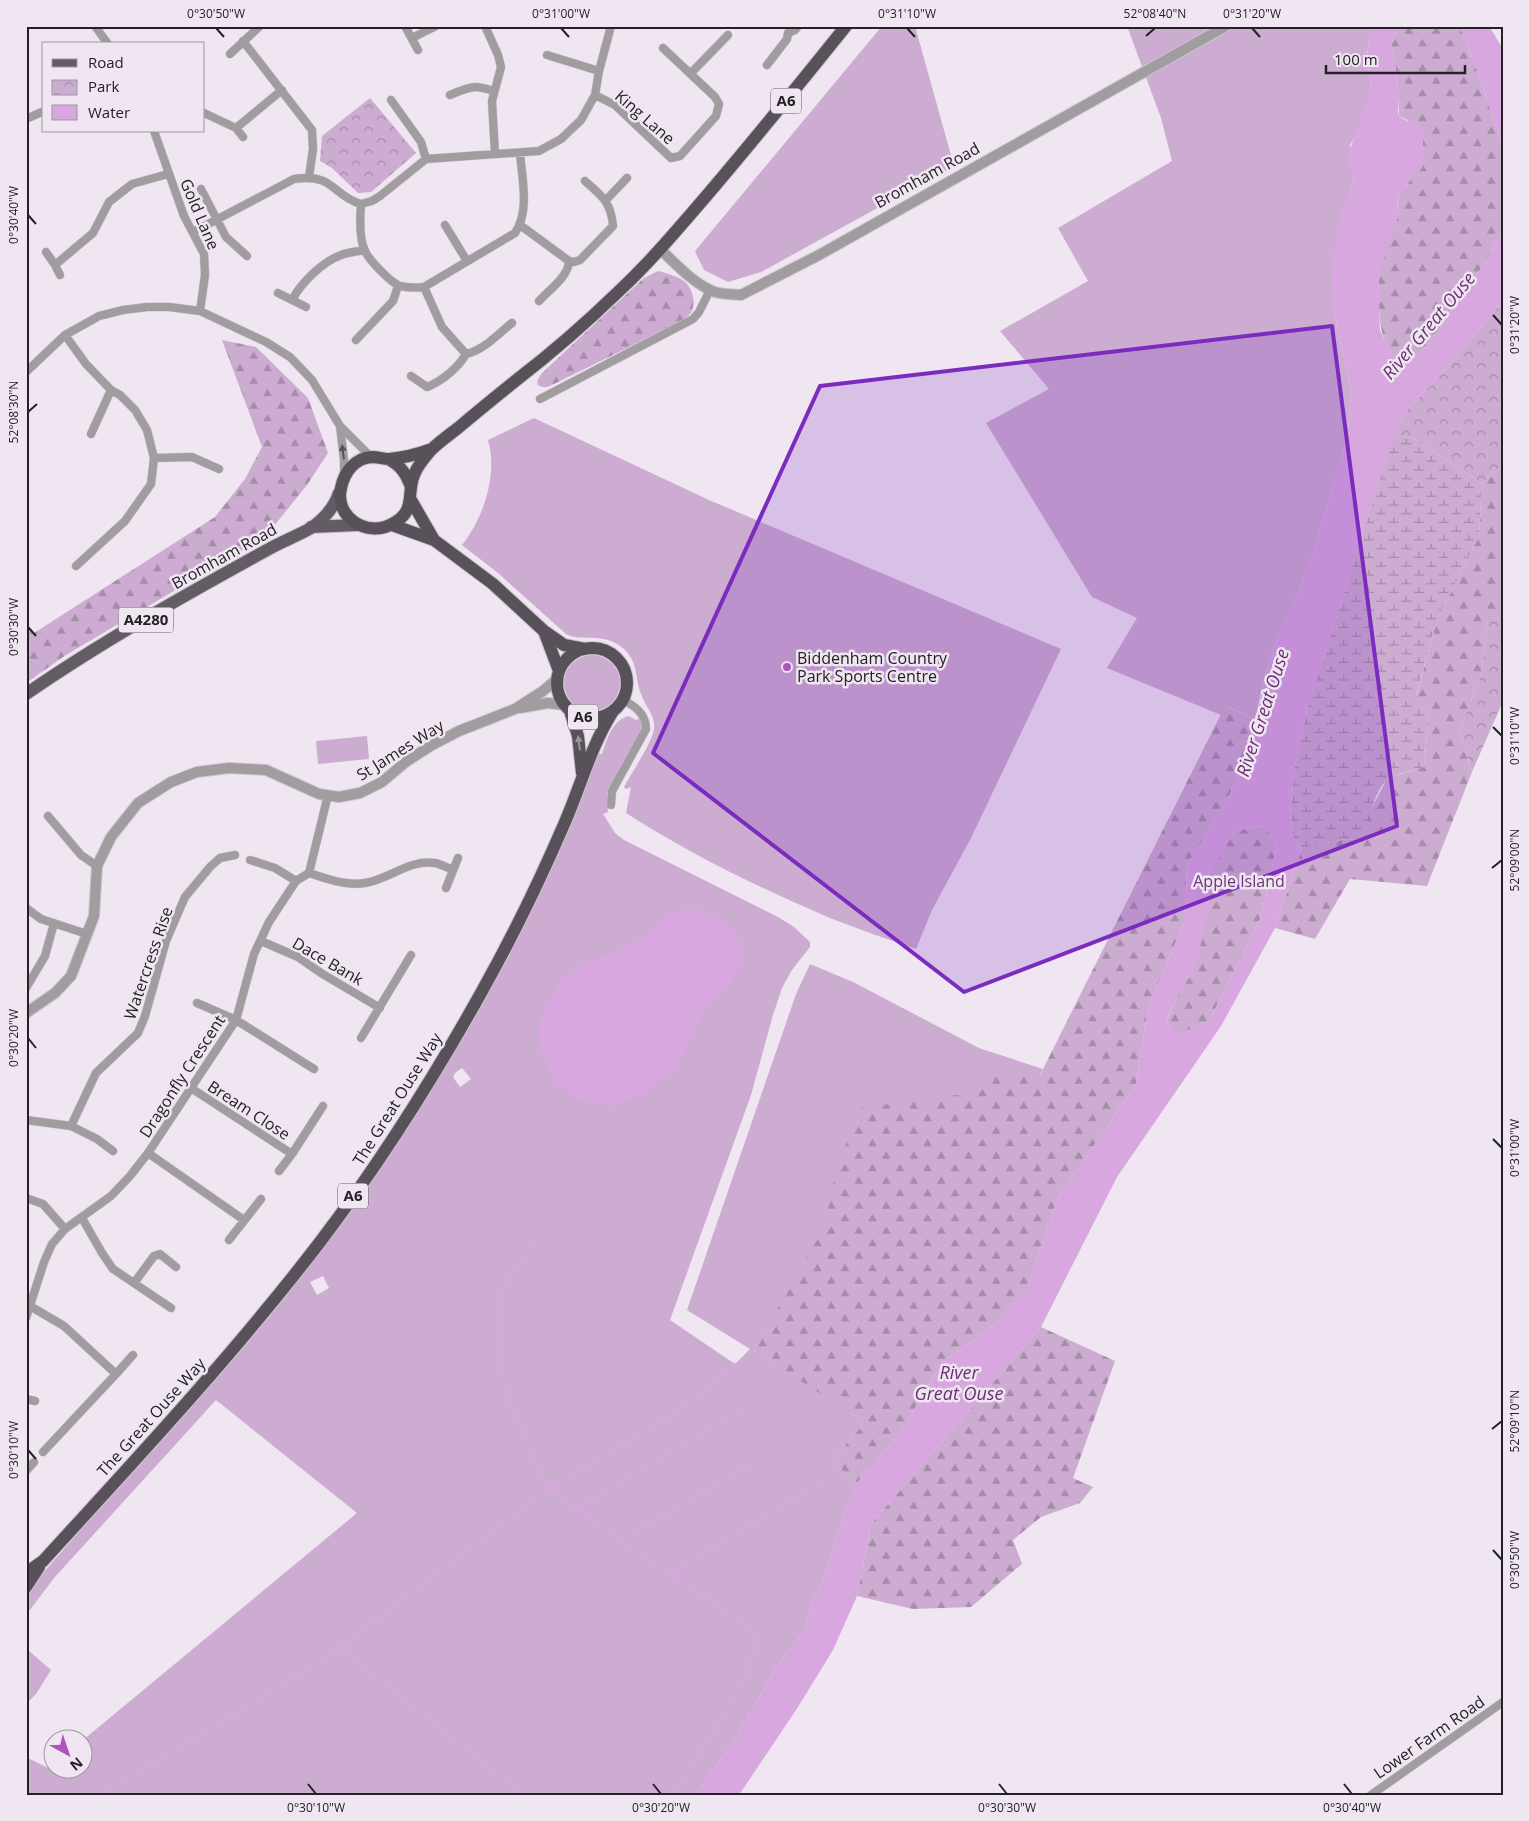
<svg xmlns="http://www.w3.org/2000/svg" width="1529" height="1821" font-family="'Open Sans',sans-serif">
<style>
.grass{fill:#ccacd1;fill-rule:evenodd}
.forest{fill:url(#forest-firs)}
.wetland{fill:url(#wetland-marsh)}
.park{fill:url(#park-crowns)}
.water{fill:#d8a7df;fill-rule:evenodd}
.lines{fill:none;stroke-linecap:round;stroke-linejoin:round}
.stream{stroke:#d8a7df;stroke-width:2.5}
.minor-casing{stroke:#cac3cc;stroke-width:9}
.tertiary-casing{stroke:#cac3cc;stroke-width:12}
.primary-casing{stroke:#cac3cc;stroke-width:14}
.trunk-casing{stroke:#cac3cc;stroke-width:14}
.minor{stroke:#a09ca0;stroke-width:8}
.tertiary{stroke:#a09ca0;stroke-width:10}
.primary{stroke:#635c64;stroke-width:12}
.trunk{stroke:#58515a;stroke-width:12}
.oneway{fill:#565256}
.oneway2{fill:#9c949e}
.marked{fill:#7b2cbf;fill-opacity:0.2;stroke:#7b2cbf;stroke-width:4;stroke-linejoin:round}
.ticks{fill:none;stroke:#242125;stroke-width:2}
.poi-dot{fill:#ae52bd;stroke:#efe6f1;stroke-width:2}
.labels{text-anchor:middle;stroke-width:5;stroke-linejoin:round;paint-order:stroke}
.shield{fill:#efe6f1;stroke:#615c62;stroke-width:1}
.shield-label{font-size:15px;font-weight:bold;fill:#242125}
.street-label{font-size:16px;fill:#242125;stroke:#efe6f1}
.poi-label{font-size:16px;fill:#242125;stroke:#efe6f1;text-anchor:start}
.park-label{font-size:16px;fill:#6d3476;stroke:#efe6f1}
.water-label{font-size:18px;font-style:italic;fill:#693072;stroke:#efe6f1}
.neatline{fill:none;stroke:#242125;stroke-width:2}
.ticks-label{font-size:12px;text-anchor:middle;fill:#242125}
</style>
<defs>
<pattern id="forest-firs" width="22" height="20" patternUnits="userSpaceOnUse" patternTransform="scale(1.25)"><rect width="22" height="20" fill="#ccacd1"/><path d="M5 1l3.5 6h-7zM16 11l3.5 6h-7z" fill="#a58ca9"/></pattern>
<pattern id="wetland-marsh" width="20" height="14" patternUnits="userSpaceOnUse" patternTransform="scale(1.25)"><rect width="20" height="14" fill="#ccacd1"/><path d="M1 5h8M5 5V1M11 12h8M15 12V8" fill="none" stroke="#a58ca9"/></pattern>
<pattern id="park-crowns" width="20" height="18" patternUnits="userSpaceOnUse" patternTransform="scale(1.25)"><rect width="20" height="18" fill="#ccacd1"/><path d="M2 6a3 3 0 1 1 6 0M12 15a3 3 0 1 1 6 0" fill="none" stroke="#a58ca9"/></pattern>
</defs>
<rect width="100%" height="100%" fill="#efe6f1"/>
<path class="grass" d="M882 26H915L954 166 761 272 728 282 704 270 695 251Z
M1127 26H1371L1367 56 1371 91 1357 133 1350 145 1354 174 1349 196 1333 308 1351 389 1348 431 1342 456 1310 563 1286 623 1278 636 1263 682 1255 720 1226 706 1221 715 1107 668 1137 618 1092 597 986 423 1049 389 1000 331 1088 281 1058 228 1172 161 1161 118Z
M534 418 709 500 1061 649 971 838 932 910 916 949C887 939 858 929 830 918 759 888 690 854 626 813L631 787 626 789 624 787C632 772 651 745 654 729 656 716 645 706 641 694 634 675 639 657 617 644 599 633 582 642 566 634L498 573 462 545C484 517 498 474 488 440Z
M564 683a28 28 0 1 1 56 0a28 28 0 1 1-56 0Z
M629 716 636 720 640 718 642 726 640 734 608 791 607 798 608 812 603 814 615 833 624 840 778 917 794 927 810 942V947L792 970 782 988 773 1015 751 1095 670 1320 735 1364 750 1349 687 1310 796 994 810 964 853 982 979 1048 1043 1069 1036 1080 843 1198 753 1350 842 1407 856 1417 863 1426 853 1435 833 1462 857 1483 847 1504 823 1580 811 1605 805 1630 779 1663 735 1739 695 1795H26V1757L48 1768 52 1764V1768H82L83 1740 357 1513 216 1400 54 1578 26 1615V1594L43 1573C121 1482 206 1396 281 1302 366 1196 441 1083 505 963 541 895 573 826 597 753L602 754C607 739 613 719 629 716ZM462 1068 471 1079 460 1087 453 1077 455 1073ZM323 1276 329 1288 317 1295 310 1282Z
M367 736 369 759 318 764 316 741Z
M26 1624 28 1650 51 1670 36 1694 26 1704Z"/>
<path class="forest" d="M1400 26H1460L1480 79 1503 147V232L1487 260 1427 346 1414 358 1405 361C1380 351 1379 320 1379 297 1379 289 1378 281 1379 273 1381 257 1393 231 1399 214 1395 204 1399 190 1408 184L1409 121 1399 116V98L1395 63 1391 46Z
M658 271C666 273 677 276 684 281 693 288 697 305 690 314 687 317 683 320 680 322L554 384C548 387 544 389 538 385L537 381 541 374 644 278Z
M222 340 256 347 308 398 328 453 307 485 265 537 66 655 26 683V627L34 633 215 517 245 479 262 447Z
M1503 465V605L1488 619 1482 672 1459 732 1472 772 1427 886 1350 879 1315 939 1275 928 1302 848 1346 839 1355 840 1386 781 1394 776 1424 767 1429 712 1415 700 1437 620 1479 536 1482 483Z
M1225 706 1255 720 1241 771 1223 808 1187 865 1185 920 1148 1008 1136 1084 1058 1198 1026 1291 990 1329 942 1362 900 1433 857 1483 833 1462 853 1435 863 1426 856 1417 753 1350 824 1228 837 1166 861 1108 958 1095 997 1075H1040Z
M1265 826 1274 841 1276 850 1260 919 1209 1021 1175 1036 1167 1020 1177 997 1209 907V872L1234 833 1244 829Z
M1041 1327 1115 1361 1073 1478 1093 1487 1080 1503 1041 1517 1013 1540 1022 1564 971 1607 913 1609 857 1596 871 1524Z"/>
<path class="wetland" d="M1394 435 1413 438 1482 483 1479 536 1437 620 1415 699 1429 712 1424 767C1412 771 1396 773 1386 781 1371 794 1372 826 1355 840L1346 839 1302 848 1294 839 1290 813 1295 766 1307 710Z"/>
<path class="park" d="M370 98 416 153 371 192 358 193 332 168 320 161 322 136Z
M1503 301V465L1482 483 1413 438 1394 435 1406 411 1444 371Z
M1503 605V701L1472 772 1459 732 1482 672 1488 618Z"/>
<path class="water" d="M1371 26H1400L1391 46 1395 63 1399 98 1398 112 1399 116 1403 119 1418 125 1423 135V166C1413 182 1391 192 1399 214L1379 273V308L1380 330 1386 343 1397 357 1405 361 1414 358 1427 346 1487 260 1503 232V301L1444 371 1406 411 1394 436 1307 710 1295 766 1290 813 1294 839 1302 848 1275 928 1221 1026 1117 1177 1041 1327 871 1524 857 1596 833 1650 798 1707 739 1795H695L735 1739 779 1663 805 1630 811 1605 823 1580 847 1504 857 1483 900 1433 942 1362 990 1329 1026 1291 1058 1198 1136 1084 1148 1008 1185 920 1187 865 1223 808 1241 771 1259 709 1263 682 1278 636 1286 623 1310 563 1342 456 1348 431 1351 389 1333 308 1331 268 1343 199 1349 196 1354 174 1346 160 1371 91 1367 56ZM1265 826 1274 841 1276 850 1260 919 1209 1021 1175 1035 1167 1019 1177 997 1196 967 1209 907 1210 872 1234 833 1244 829Z
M1460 26H1489L1503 49V147L1480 79Z
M697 909 716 916 730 926 743 945V961L731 982 709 1003 692 1033 677 1068 643 1095 612 1107 580 1100 557 1085 542 1056 539 1029 545 1004 561 979 586 962 614 952 640 939 657 922 675 910Z"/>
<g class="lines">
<path class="stream" d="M536 1234 534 1243 512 1272 502 1294 498 1343 503 1379 508 1397 535 1461 548 1489 670 1576 714 1602 759 1637 746 1675 734 1698 686 1775 668 1795
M577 1510 588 1502 745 1407
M622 1540 750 1465
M670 1576 702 1554 822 1483
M339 1648 524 1795
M101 1794 273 1691 339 1648 548 1489 666 1419 696 1398 735 1364"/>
<g class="minor-casing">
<path id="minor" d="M95 26 108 44
M405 26 418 50
M485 26 498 55 501 67 492 101 495 154
M412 38 436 26
M243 41 312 130 313 149 309 177
M230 54 260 26
M547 55 599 71
M767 65 787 39 788 33 795 30 798 26
M691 73 728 35
M450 95C470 87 472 84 493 91
M595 95 615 105 671 158 680 156 716 116 719 104 715 97 663 48
M391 100 421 142 426 159
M204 113 236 128 243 137
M26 119 44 111
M236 128 282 90
M154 131 184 216 204 254 205 275 200 311
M201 189 226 237 247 256
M606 200 627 178
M361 204C360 217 359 239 365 251 369 260 391 283 400 286 408 288 415 288 424 287L515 233C530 211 522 179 520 153
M445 225 467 261
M520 225 569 261 574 262 580 260 613 226C611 202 602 196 585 181
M193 232 294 179C335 173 331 195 361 204L372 201 380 196 426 159 539 151 561 139 581 120 595 95 599 71 611 26
M46 252 55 265
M60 275 55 265 93 233 109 202 132 184 168 174
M424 287 442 327 466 354
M278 293 306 307
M292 300C301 283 322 262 341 255 348 252 357 252 364 250
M539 301C549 290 569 276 569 261
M65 335 86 364 111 390 120 395 135 410 147 430 154 458 151 484 125 521 76 566
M356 340 393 301 398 286
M26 372 65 335 99 316 123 310 147 307H169L200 311 266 342 290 357 312 380 340 426 371 457
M411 376 427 387C442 381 458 368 466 354 484 350 498 334 512 323
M540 399 693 319 699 312 710 290
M340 426 344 460V474
M91 434 111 390
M154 458 192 457 219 469
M611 805 612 791 646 729C646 714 635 706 623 700
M48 816 81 855 97 866
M250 860 275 868 296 881
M309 873C328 879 345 886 365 883 390 879 409 859 435 863 441 864 448 868 453 870
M446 888 458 858
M26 908 41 919 87 934
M261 941 298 957 321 973 380 1008
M26 988 45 956 54 923
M197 1003 236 1020 314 1069
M361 1038 411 955
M191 1088 292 1154 323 1106
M26 1120 71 1126 96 1073 138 1033 145 1016 166 941 185 897 210 867 220 858 235 855
M71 1126 97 1139 113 1151
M148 1153 244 1220
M279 1171 292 1154
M26 1198 43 1204 65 1229
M82 1218 102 1253 113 1269 171 1308
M229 1240 261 1199
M134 1283 154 1256 160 1254 176 1267
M30 1306 64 1326 116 1374 43 1452
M26 1318 44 1262 52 1244 65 1229 111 1196 130 1176 148 1153 236 1020 254 954 269 922 296 881 309 873 328 795
M116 1374 133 1355
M26 1399 35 1401
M26 1471 34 1462
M1371 1795 1503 1702"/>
</g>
<g class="tertiary-casing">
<path id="tertiary" d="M660 249C675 263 691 281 710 290 719 295 731 294 741 295L819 255 1226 26
M520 708 548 703 564 705
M26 1013 55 993 71 976 94 916 97 866 111 837 138 803 171 782 197 772 229 768 266 770 319 794 339 797 360 793 382 782 407 761 432 745 459 731 515 709 543 691 557 679"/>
</g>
<g class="primary-casing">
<path id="primary" d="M311 527 358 525
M26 694C103 641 185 595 267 550 281 542 297 536 311 528 324 519 334 508 339 493"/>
</g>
<g class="trunk-casing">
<path id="trunk" d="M432 449C418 454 404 458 389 459 384 459 378 457 372 457 354 458 344 473 341 488 334 517 367 538 392 524 417 511 406 495 414 475 417 466 425 457 431 450 439 442 449 435 458 428 478 411 499 394 519 378 554 351 587 322 618 292 646 266 671 237 696 208 747 149 797 87 846 26
M388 459C400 465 406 473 411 487
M411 500 434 540
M392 525 434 540 493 584 544 631 564 645 585 649
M544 631 559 671
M557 683a35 35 0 1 1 70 0a35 35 0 1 1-70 0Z
M570 711 578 736 582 773
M26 1573 43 1561 64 1538C152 1442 241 1345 320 1242 380 1163 433 1079 481 993 512 938 540 880 565 822 581 785 591 746 613 711
M26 1587 39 1567"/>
</g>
<use href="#minor" class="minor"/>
<use href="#tertiary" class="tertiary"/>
<use href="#primary" class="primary"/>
<use href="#trunk" class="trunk"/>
</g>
<defs><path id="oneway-solid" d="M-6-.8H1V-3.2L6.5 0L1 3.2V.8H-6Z" transform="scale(1.25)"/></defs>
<use class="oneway" href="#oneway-solid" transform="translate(343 452) rotate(-97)"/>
<use class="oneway2" href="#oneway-solid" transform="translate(579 743) rotate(-97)"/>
<path class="marked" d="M1332 326 1397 826 964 992 653 753 820 386Z"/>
<path class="ticks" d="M216 28 224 37M561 28 569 37M907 28 915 37M1252 28 1260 37M1146 36 1155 28M28 215 36 224M1493 315 1502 325M28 412 37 404M28 627 36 636M1493 727 1502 736M1492 868 1502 860M28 1038 36 1048M1493 1139 1502 1148M1492 1429 1502 1421M28 1450 36 1459M1493 1550 1502 1560M308 1784 316 1794M653 1784 661 1794M999 1784 1007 1794M1344 1784 1352 1794"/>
<circle class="poi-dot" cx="787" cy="667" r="5"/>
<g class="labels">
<g class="shield">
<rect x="771" y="88.5" width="30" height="25" rx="4"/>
<rect x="118.5" y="607.5" width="55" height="25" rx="4"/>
<rect x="568" y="704.5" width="30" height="25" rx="4"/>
<rect x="338" y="1183.5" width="30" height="25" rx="4"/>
</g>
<g class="shield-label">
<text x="786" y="106">A6</text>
<text x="146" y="625">A4280</text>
<text x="583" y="722">A6</text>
<text x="353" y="1201">A6</text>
</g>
<g class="street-label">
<text transform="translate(645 117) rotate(41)" y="6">King Lane</text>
<text transform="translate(927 175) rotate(-29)" y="6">Bromham Road</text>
<text transform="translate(200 214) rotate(67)" y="6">Gold Lane</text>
<text transform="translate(224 556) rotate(-29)" y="6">Bromham Road</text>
<text transform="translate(400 750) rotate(-32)" y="6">St James Way</text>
<text transform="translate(328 961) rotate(30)" y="6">Dace Bank</text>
<text transform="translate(148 963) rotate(-71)" y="6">Watercress Rise</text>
<text transform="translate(182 1076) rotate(-57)" y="6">Dragonfly Crescent</text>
<text transform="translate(397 1099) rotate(-58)" y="6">The Great Ouse Way</text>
<text transform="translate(249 1110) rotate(33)" y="6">Bream Close</text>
<text transform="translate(151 1417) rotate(-48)" y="6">The Great Ouse Way</text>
<text transform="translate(1429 1737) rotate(-35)" y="6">Lower Farm Road</text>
</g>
<g class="poi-label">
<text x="797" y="664">Biddenham Country<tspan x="797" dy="18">Park Sports Centre</tspan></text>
</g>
<g class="park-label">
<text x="1239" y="887">Apple Island</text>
</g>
<g class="water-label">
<text transform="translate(1429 326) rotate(-50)" y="6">River Great Ouse</text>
<text transform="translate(1263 713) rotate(-72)" y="6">River Great Ouse</text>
<text x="959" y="1379">River<tspan x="959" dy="21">Great Ouse</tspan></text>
</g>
</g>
<rect width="1529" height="1821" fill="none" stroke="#efe6f1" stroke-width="55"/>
<rect x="42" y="42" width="162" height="90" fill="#efe6f1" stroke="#9e979f"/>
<rect x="52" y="59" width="25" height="8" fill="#635c64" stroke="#9e979f"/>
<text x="88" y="68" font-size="15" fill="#242125">Road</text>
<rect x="52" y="80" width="25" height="15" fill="url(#park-crowns)" stroke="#9e979f"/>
<text x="88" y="92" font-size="15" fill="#242125">Park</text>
<rect x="52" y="105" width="25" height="15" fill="#d8a7df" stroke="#9e979f"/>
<text x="88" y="118" font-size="15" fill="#242125">Water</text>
<g transform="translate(68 1754) rotate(140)"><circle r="24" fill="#efe6f1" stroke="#9e979f"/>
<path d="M0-4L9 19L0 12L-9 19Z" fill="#ae52bd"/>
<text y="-8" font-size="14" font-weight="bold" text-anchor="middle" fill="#242125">N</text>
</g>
<path d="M1326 65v8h139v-8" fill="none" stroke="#242125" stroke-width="2.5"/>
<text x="1334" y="65" font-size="15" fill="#242125" stroke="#efe6f1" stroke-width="4" paint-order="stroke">100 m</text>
<rect x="28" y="28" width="1474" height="1766" class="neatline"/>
<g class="ticks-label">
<text x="216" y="18">0°30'50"W</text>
<text x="561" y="18">0°31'00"W</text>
<text x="907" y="18">0°31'10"W</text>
<text x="1155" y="18">52°08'40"N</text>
<text x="1252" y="18">0°31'20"W</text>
<text transform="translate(14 215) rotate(-90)" y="4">0°30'40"W</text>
<text transform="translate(1515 325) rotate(-90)" y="4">0°31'20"W</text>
<text transform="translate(14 412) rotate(-90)" y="4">52°08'30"N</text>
<text transform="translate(14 627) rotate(-90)" y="4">0°30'30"W</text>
<text transform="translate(1515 736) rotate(-90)" y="4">0°31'10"W</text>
<text transform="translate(1515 860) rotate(-90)" y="4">52°09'00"N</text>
<text transform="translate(14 1038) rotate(-90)" y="4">0°30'20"W</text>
<text transform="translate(1515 1148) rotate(-90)" y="4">0°31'00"W</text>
<text transform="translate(1515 1421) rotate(-90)" y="4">52°09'10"N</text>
<text transform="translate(14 1450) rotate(-90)" y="4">0°30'10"W</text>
<text transform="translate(1515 1560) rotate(-90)" y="4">0°30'50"W</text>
<text x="316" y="1812">0°30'10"W</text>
<text x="661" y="1812">0°30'20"W</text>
<text x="1007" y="1812">0°30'30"W</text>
<text x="1352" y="1812">0°30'40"W</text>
</g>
</svg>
